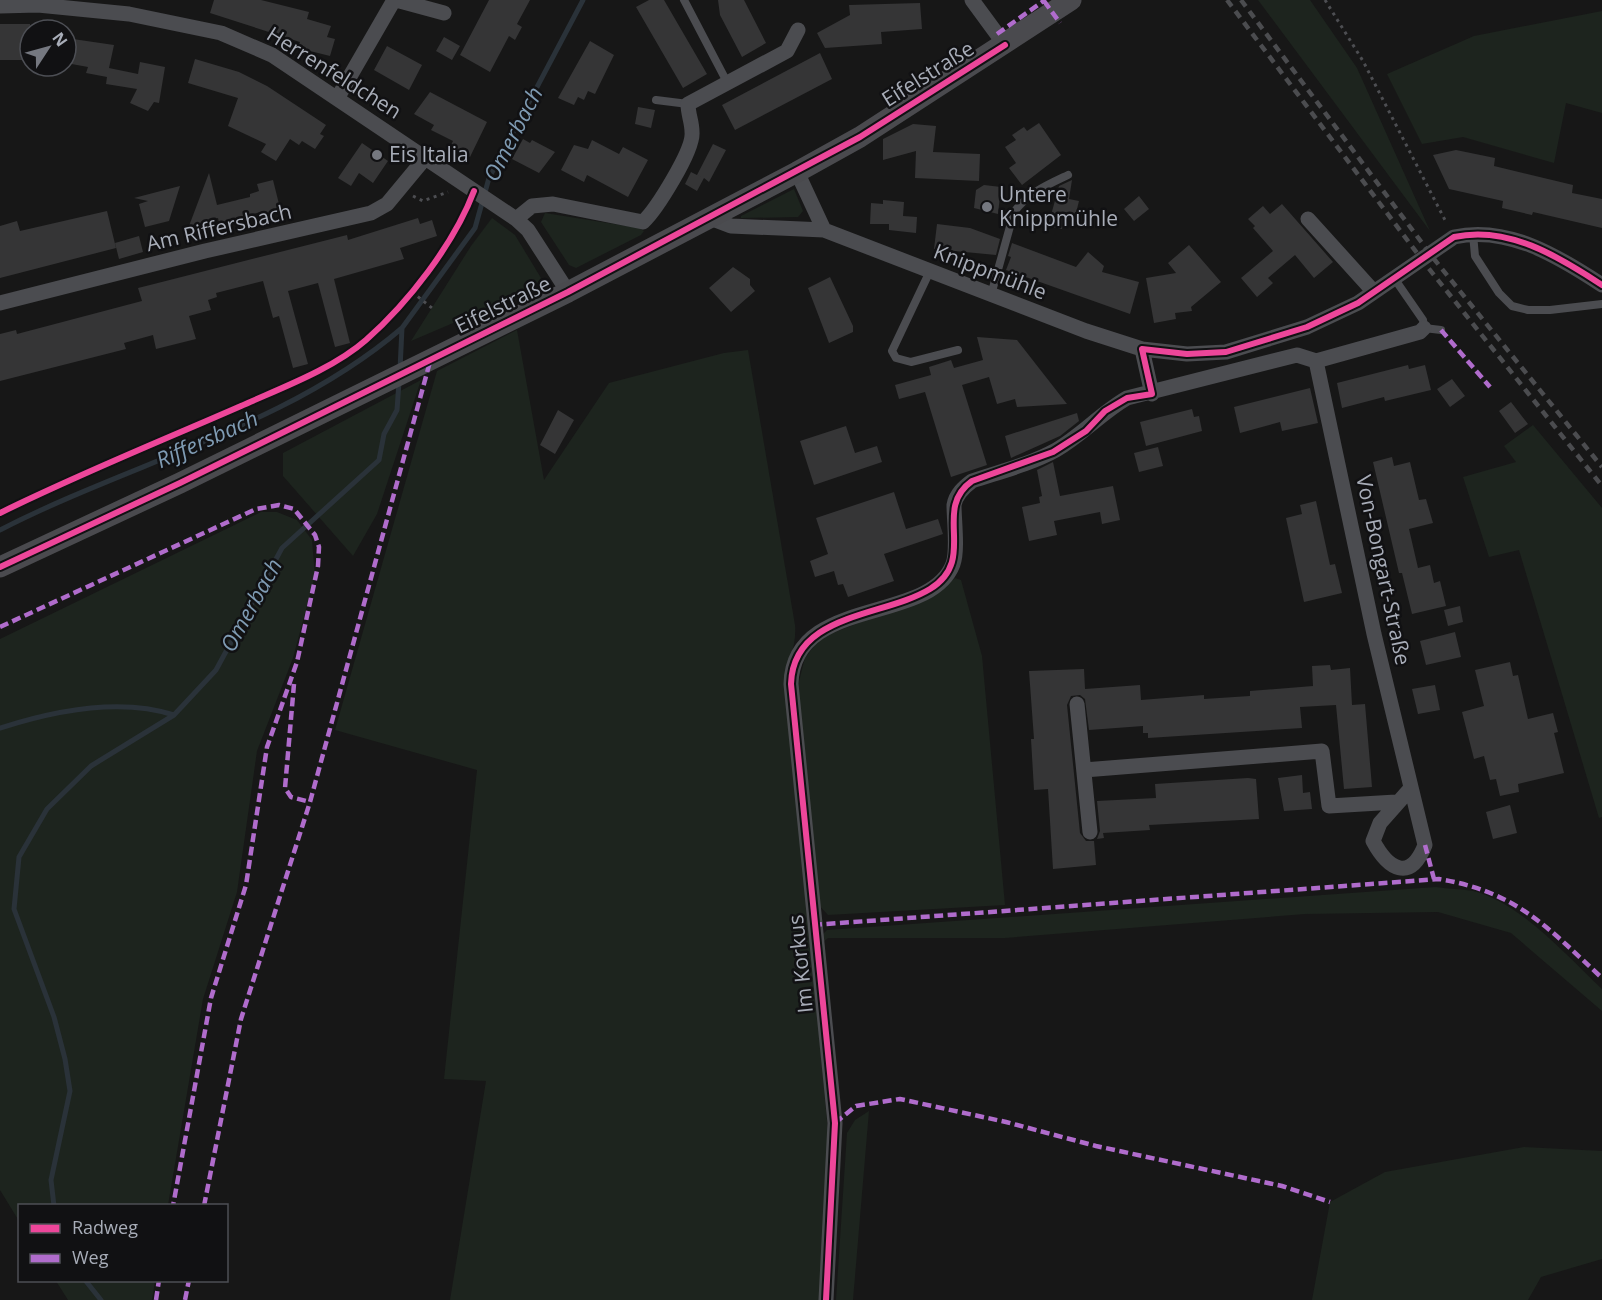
<svg xmlns="http://www.w3.org/2000/svg" width="1602" height="1300" font-family="'Open Sans',sans-serif">
<style>
.green{fill:#1d241e}
.lines{fill:none;stroke-linecap:round;stroke-linejoin:round}
.stream{stroke:#2a3239;stroke-width:5}
.building{fill:#353536}
.path{stroke:#4d4e52;stroke-width:3;stroke-dasharray:3 4.5;stroke-linecap:butt}
.service{stroke:#4b4c50;stroke-width:8}
.minor{stroke:#4b4c50;stroke-width:15}
.secondary{stroke:#4a4a4e;stroke-width:21}
.rail{stroke:#4b4c4f;stroke-width:4.5;stroke-dasharray:8 6;stroke-linecap:butt}
.quiet{stroke:#b06ccc;stroke-width:4.5;stroke-dasharray:9 4.5;stroke-linecap:butt}
.cycleway-casing{stroke:#111113;stroke-width:10}
.cycleway{stroke:#ed469a;stroke-width:6}
.poi-dot{fill:#757880;stroke:#111113;stroke-width:2}
.labels{text-anchor:middle;stroke-width:5;stroke-linejoin:round;paint-order:stroke}
.street-label{font-size:21px;fill:#a8adb8;stroke:#111113}
.poi-label{font-size:21px;fill:#a8adb8;stroke:#111113;text-anchor:start}
.water-label{font-size:22px;font-style:italic;fill:#7f9bb3;stroke:#111113}
</style>
<rect width="100%" height="100%" fill="#171717"/>
<path class="green" d="M1258 0H1310L1357 68 1430 231Z
M1602 11V113L1566 103 1554 163 1463 137 1422 144 1387 74 1474 36Z
M794 189 803 211 798 217 741 218V216Z
M545 213 639 228 644 231 641 235 576 268 569 265 541 222Z
M492 218 515 235 541 278 533 289 411 341 471 246Z
M517 330 544 480 609 383 724 353 748 350 795 625C797 646 787 662 787 683L828 1132 822 1300H450L486 1081 444 1079 477 770 335 730 437 371Z
M421 380 377 514 353 556 283 476V453Z
M1533 425 1602 508V817L1599 818 1519 550 1489 557 1463 477 1516 462 1504 446Z
M261 512H277L297 520 312 540 315 576 293 658 257 751 237 892 203 999 168 1205 20 1206 19 1221 0 1190V639Z
M955 578 961 580 982 656 1005 905 828 915 814 900 798 685 805 658 820 638 935 593Z
M1436 887C1448 889 1461 889 1473 891 1520 902 1568 957 1602 989V1011L1511 933 1438 912 1305 914 1005 938H828L821 944V936L827 930Z
M869 1111 853 1300H836L847 1133 855 1120Z
M1524 1147 1602 1151V1259L1541 1277 1528 1300H1312L1330 1202 1385 1172Z
M56 1281H155L152 1300H68Z"/>
<g class="lines">
<path class="stream" d="M400 369 402 328 475 228 489 178 583 0
M0 530C132 462 288 426 402 328
M0 728C53 711 119 697 174 715
M54 1206 51 1180 70 1091 65 1059 54 1017 14 909 19 857 47 809 91 766 174 715 216 670 282 548 379 460 384 434 397 410 399 382
M85 1280 101 1300"/>
</g>
<path class="building" d="M214 0H261L309 12 307 19 331 26 327 37 335 39 330 56 298 48 300 42 210 13Z
M489 0H530L517 24 522 27 515 40 509 36 490 72 460 55Z
M649 0H664L707 74 683 88 636 7Z
M718 0H744L766 43 742 57 720 15Z
M920 3 922 29 881 32 882 44 825 48 817 33 850 15 849 5Z
M0 24H30V60H0Z
M444 37 460 46 452 60 436 51Z
M66 38 114 45 109 68 138 74 140 62 165 67 159 103 154 102 148 111 130 103 137 89 106 84 107 77 86 73 88 67 66 63Z
M590 41 614 55 595 94 588 91 584 100 578 97 574 105 558 98Z
M387 46 422 65 409 90 374 70Z
M820 53 832 79 735 130 722 105Z
M195 59 239 72 267 86 326 125 320 134 324 136 315 149 302 141 299 145 290 139 276 161 261 152 266 144 228 126 238 98 188 83Z
M430 92 487 122 470 157 450 147 453 141 431 130 434 125 414 114Z
M638 107 655 110 651 128 635 124Z
M1039 123 1061 155 1022 185 1009 168 1016 163 1005 147 1016 140 1012 135 1024 127 1027 131Z
M913 124 936 126 933 152 980 154 979 181 915 178 916 151 883 160V139Z
M523 139 530 143 532 140 555 152 539 173 512 159Z
M592 140 619 154 623 147 648 160 628 197 587 175 584 182 561 170 574 145 588 149Z
M362 143 388 161 373 183 359 173 351 186 338 178Z
M713 144 726 150 709 182 704 178 697 191 685 184 691 172 701 177 697 175Z
M1456 150 1495 158 1494 166 1573 185 1572 193 1602 199V228L1533 212 1532 215 1502 208 1503 201 1449 189 1433 155Z
M209 173 217 205 250 197V194L259 191 257 184 273 180 281 212 265 216 264 211 219 223 218 218 189 226Z
M1072 180 1069 199 1079 201 1075 217 1065 215 1062 229 1048 226 1059 186Z
M984 185 1001 187 998 214 974 208 976 190Z
M180 186 169 221 145 227 139 204 148 201 134 198Z
M1139 196 1149 209 1134 221 1124 209Z
M883 200 904 202 903 216 917 217 916 233 889 230V224H870L871 203 883 204Z
M1282 204 1333 262 1314 278 1295 255 1268 278 1273 283 1257 297 1241 278 1273 251 1253 228 1255 226 1248 219 1263 206 1270 214Z
M107 211 116 248 0 278V226L17 221 20 231Z
M418 218 420 224 432 220 437 236 400 248 404 259 334 279 350 343 335 347 318 283 288 291 308 364 293 368 279 316 273 318 263 281 216 293 217 297 208 300 211 310 189 316 196 339 156 349 153 335 124 343 126 349 0 381V334L16 330 17 334 142 301 138 288 150 285 347 235 348 240Z
M937 224 970 228 1000 239 996 255 934 249Z
M139 236 143 252 119 259 115 243Z
M1012 243 1076 267 1088 252 1104 266 1102 272 1139 282 1130 314 1006 270 1011 257 1008 256Z
M1189 245 1221 282 1191 307 1192 311 1175 313 1176 319 1154 323 1146 278 1176 273 1168 263Z
M733 267 750 279V285L755 291 731 312 709 288Z
M830 277 853 326V332L829 343 808 288Z
M977 337 1017 340 1067 404 1017 407 1015 399 997 404 989 377 962 385 987 465 951 477 925 392 899 399 895 385 931 375 929 367 951 360 954 368 983 360Z
M1408 365 1409 369 1425 365 1431 390 1385 401 1384 397 1342 408 1337 383Z
M1452 379 1465 396 1450 407 1437 389Z
M1310 388 1318 423 1282 431 1280 422 1240 433 1234 407Z
M1511 402 1528 424 1515 433 1499 411Z
M1192 409 1194 417 1199 416 1202 431 1146 446 1140 422Z
M558 410 574 420 555 454 540 445Z
M1077 413 1079 421 1060 436 1011 458 1005 436Z
M846 426 855 453 877 446 882 462 814 485 800 441Z
M1158 447 1163 466 1139 472 1134 453Z
M1392 457 1394 466 1410 462 1419 500 1426 499 1433 523 1409 529 1418 568 1430 565 1434 583 1440 581 1446 606 1412 614 1402 573H1399L1373 462Z
M1053 462 1060 496 1113 486 1120 520 1102 524 1100 512 1054 521 1057 535 1029 541 1022 507 1040 503 1039 497 1042 496 1037 470Z
M894 492 906 529 938 519 943 534 884 554 894 581 848 597 843 584 838 585 834 571 815 577 810 561 828 554 816 518Z
M1316 501 1330 565 1335 564 1342 593 1304 602 1286 518 1302 514 1300 505Z
M1460 606 1463 622 1448 626 1444 610Z
M1455 632 1461 657 1426 665 1420 641Z
M1510 662 1513 676 1518 675 1528 719 1553 713 1558 732 1554 733 1564 773 1518 784 1519 792 1500 796 1496 779 1490 780 1484 756 1474 759 1462 712 1484 706 1475 670Z
M1330 665 1331 670 1350 668 1352 705 1365 704 1372 787 1344 789 1336 705 1300 707 1302 728 1148 738V733H1143V726L1089 730 1085 699 1080 695 1071 696 1067 705 1080 833 1086 841H1094L1096 865 1053 869 1048 789 1034 790 1031 739H1034L1029 671 1084 669 1085 689 1140 685 1141 700 1204 695V699L1250 696V691L1313 686 1312 666Z
M1435 685 1440 710 1418 714 1412 689Z
M1302 775 1303 793 1310 792 1312 809 1284 811 1278 778Z
M1248 778 1256 779 1259 819 1149 825 1150 830 1103 833 1104 838 1097 839 1100 831 1097 801 1156 798 1155 784Z
M1510 805 1517 833 1493 839 1486 812Z"/>
<g class="lines">
<path class="path" d="M1325 0 1363 61 1446 222
M413 196 423 201 448 192
M412 292 432 308"/>
<path class="service" d="M684 0 727 82
M656 100 688 104
M1473 234 1475 256 1499 293 1512 306 1528 310H1550L1602 304
M930 271 892 351 896 358 911 362 958 350
M1394 278 1423 320 1424 328 1441 330
M991 295 1014 212C1028 193 1047 185 1068 175"/>
<path class="minor" d="M396 0 444 13
M972 0 1005 45
M0 6 38 5 129 14 221 33 272 55 516 219 528 230 568 292
M338 97 394 0
M797 172 824 230
M710 218 731 226 824 230 1086 331 1142 349 1187 354 1226 352 1307 327 1358 303 1454 237C1507 225 1558 256 1602 285
M516 219 532 206 553 204 643 222C656 210 694 150 692 132 692 122 688 114 688 104L787 51 798 30
M1308 219 1374 292
M0 303 205 251 371 213 387 204 426 157
M1142 349 1152 394
M1316 361 1374 634 1425 845C1410 883 1388 869 1373 841L1380 823 1411 788
M1077 704 1090 832
M1084 770 1322 751 1329 806 1396 802
M826 1300 835 1123 791 684C793 595 930 625 953 564 958 551 954 520 954 505 956 494 964 487 972 481 999 472 1031 464 1056 450 1082 435 1101 413 1127 398L1297 355 1316 361 1420 332 1424 328"/>
<path class="secondary" d="M0 567 180 483 568 292 797 172 860 137 1071 0"/>
<path class="rail" d="M1227 0 1426 265 1602 486
M1241 0 1434 259 1602 467"/>
<path class="quiet" d="M1044 1 1060 23
M997 34 1045 0
M1441 330 1490 387
M0 627 256 509 279 505 294 509 315 535 319 547 318 566 297 662 267 747 246 885 211 998 173 1206
M294 684 285 788 291 797 310 802
M1425 845 1434 879
M813 925 1439 879C1517 892 1547 927 1602 978
M835 1123 856 1106 900 1099 1006 1122 1096 1146 1282 1186 1330 1202
M204 1206 241 1019 310 802 431 358
M156 1300 159 1280
M185 1300 189 1280"/>
<g class="cycleway-casing">
<path id="cycleway" d="M0 513C79 474 161 441 241 406 281 388 333 369 366 340 408 303 454 244 474 191
M0 567 180 483 568 292 860 137 1005 45
M826 1300 835 1123 791 684C793 613 884 617 930 589 979 559 931 510 972 481L1053 452 1086 431 1105 411 1127 398 1152 394 1142 349 1187 354 1226 352 1307 327 1358 303 1454 237C1507 225 1558 256 1602 285"/>
</g>
<use href="#cycleway" class="cycleway"/>
</g>
<g class="poi-dot">
<circle cx="377" cy="155" r="6"/>
<circle cx="987" cy="207" r="6"/>
</g>
<g class="labels">
<g class="street-label">
<text transform="translate(334 73) rotate(32)" y="7">Herrenfeldchen</text>
<text transform="translate(928 74) rotate(-32)" y="7">Eifelstraße</text>
<text transform="translate(219 228) rotate(-13)" y="7">Am Riffersbach</text>
<text transform="translate(990 272) rotate(21)" y="7">Knippmühle</text>
<text transform="translate(503 305) rotate(-26)" y="7">Eifelstraße</text>
<text transform="translate(1383 570) rotate(78)" y="7">Von-Bongart-Straße</text>
<text transform="translate(801 964) rotate(-96)" y="7">Im Korkus</text>
</g>
<g class="poi-label">
<text x="389" y="162">Eis Italia</text>
<text x="999" y="202">Untere<tspan x="999" dy="24">Knippmühle</tspan></text>
</g>
<g class="water-label">
<text transform="translate(513 134) rotate(-63)" y="8">Omerbach</text>
<text transform="translate(207 439) rotate(-24)" y="8">Riffersbach</text>
<text transform="translate(251 605) rotate(-61)" y="8">Omerbach</text>
</g>
</g>
<rect x="18" y="1204" width="210" height="78" fill="#111113" stroke="#4d4f55" stroke-width="1.5"/>
<rect x="30" y="1224" width="30" height="9" fill="#ed469a" stroke="#4d4f55" stroke-width="1.5"/>
<text x="72" y="1234" font-size="18" fill="#a8adb8">Radweg</text>
<rect x="30" y="1254" width="30" height="9" fill="#b06ccc" stroke="#4d4f55" stroke-width="1.5"/>
<text x="72" y="1264" font-size="18" fill="#a8adb8">Weg</text>
<g transform="translate(48 48) rotate(54)"><circle r="28" fill="#111113" stroke="#4d4f55" stroke-width="1.5"/>
<path d="M0-4.5L10 22L0 15L-10 22Z" fill="#757880"/>
<text y="-9" font-size="16" font-weight="bold" text-anchor="middle" fill="#a8adb8">N</text>
</g>
</svg>
